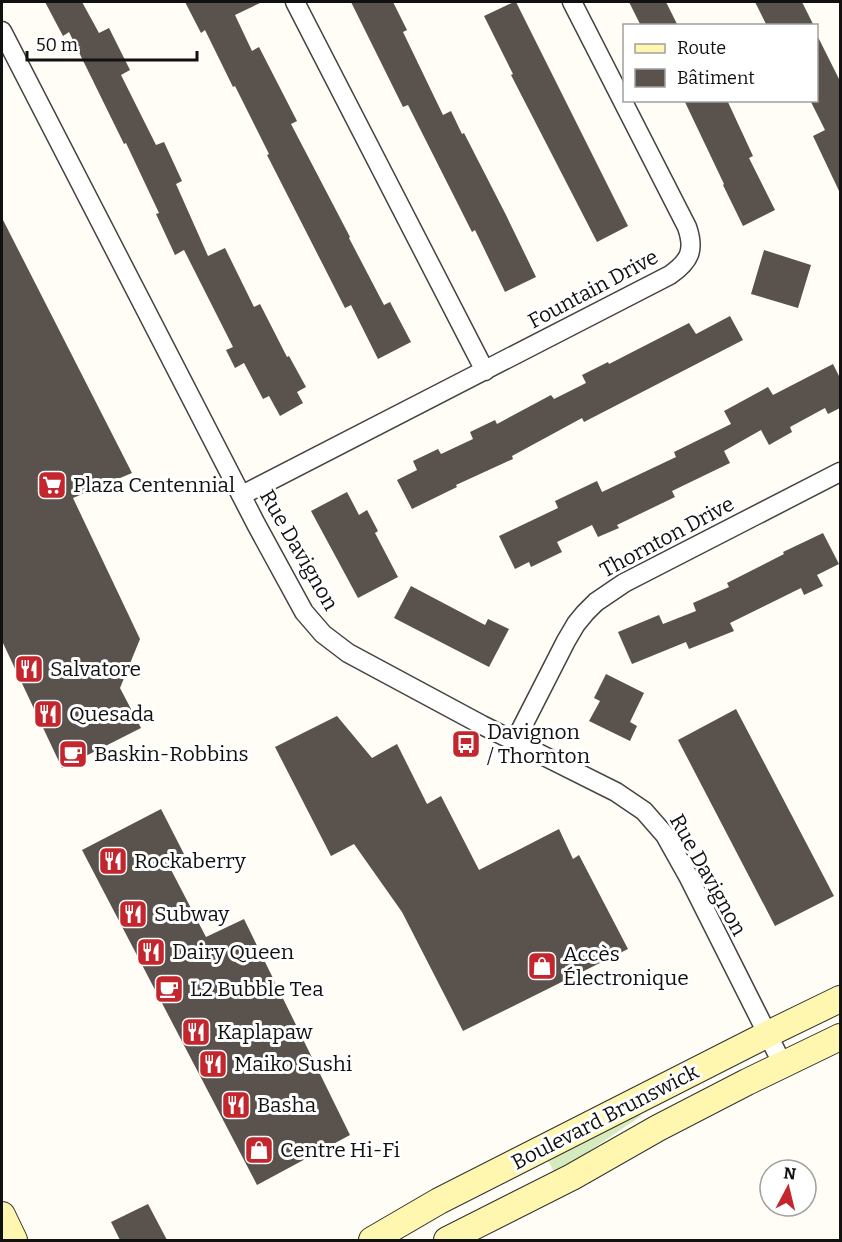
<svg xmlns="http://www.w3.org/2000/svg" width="842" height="1242" font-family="Bitter,serif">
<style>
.green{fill:#d5ebbd}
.building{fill:#5a524d}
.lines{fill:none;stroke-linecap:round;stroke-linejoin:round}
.street-casing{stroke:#444;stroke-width:21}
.secondary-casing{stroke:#333;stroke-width:28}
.street{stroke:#fff;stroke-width:18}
.secondary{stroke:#fff6b0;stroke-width:26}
.labels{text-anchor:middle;stroke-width:6;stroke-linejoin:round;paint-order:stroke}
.street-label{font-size:21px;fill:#111;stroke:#fff}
.poi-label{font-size:21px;fill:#111;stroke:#fff;text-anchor:start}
</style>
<rect width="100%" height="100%" fill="#fffdf5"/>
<path class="green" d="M639 1113 641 1116 573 1162 554 1172 548 1160Z"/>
<path class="building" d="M45 2H82L99 33 109 28 130 70 121 75 156 145 164 142 182 181 176 184 208 256 225 248 254 307 260 304 287 357 289 356 306 387 297 392 303 403 280 416 269 396 263 399 244 363 235 368 226 350 233 347 184 250 175 255 156 214 159 213 126 143 124 144 69 32 63 36Z
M185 2H262L235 15 252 51 259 47 297 121 291 124 350 237 349 238 384 305 390 302 411 342 378 359 351 305 345 308 267 155 269 154 235 86 233 87 205 30 201 33Z
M351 2H393L407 30 403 32 443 115 451 111 462 134 464 133 506 215 536 277 505 292 475 230 472 232 408 105 403 107Z
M514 2H516L628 226 597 242 511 75 513 74 484 16Z
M629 2H666L678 26H641Z
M755 2H802L814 26H767Z
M816 33 840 81V193L813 136 825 130 810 100H816Z
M684 100H727L753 156 749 158 775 210 743 226 723 185 724 184Z
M2 218 132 473 73 498 140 639 120 688 141 728 62 768 2 641Z
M764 250 811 265 798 308 751 294Z
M730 316 743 340 584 422 582 418 512 456 513 459 456 485 457 487 412 509 397 480 417 470 413 461 438 449 441 454 473 439 470 432 495 420 497 424 551 395 554 399 586 383 582 375 608 362 609 364 689 323 696 334Z
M833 364 840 378V408L828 414 825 408 790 427 792 432 769 445 761 430 724 451 730 463 672 491 675 497 617 525 619 528 598 537 592 525 557 542 562 552 531 567 529 562 515 569 499 536 558 508 555 501 597 481 602 492 676 457 674 452 731 424 724 411 768 387 773 395Z
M347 492 359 515 367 510 378 531 375 533 398 577 358 598 311 511Z
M823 533 839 564 817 575 823 586 804 595 801 588 730 623 734 631 689 649 686 642 632 664 618 632 659 615 663 624 696 611 693 603 729 587 727 583 784 554 783 552Z
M411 586 485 625 488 619 509 629 489 667 394 618Z
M606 674 644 693 630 722 637 726 630 741 589 721 600 701 594 698Z
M736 709 834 896 775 926 678 740Z
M337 716 372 758 397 744 427 804 441 796 479 870 559 829 573 859 579 855 628 949 463 1031 402 912 354 844 331 856 275 747Z
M161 809 184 854 167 862 206 937 244 919 350 1135 257 1185 82 850Z
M148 1204 167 1240H120L111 1222Z"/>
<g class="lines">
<g class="street-casing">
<path id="street" d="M295 2 485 371
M2 31 256 524 304 612 323 634 348 653 482 725 616 792 644 811 665 835 688 876 783 1065
M242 495 670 275C690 261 695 250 687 227L572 2
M515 741 566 641 576 624 585 613 596 602 624 583 840 472"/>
</g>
<g class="secondary-casing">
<path id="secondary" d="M2 1215 14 1240
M372 1240 439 1201 768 1034 840 999
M447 1240 572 1177 658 1128 747 1082 840 1037"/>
</g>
<use href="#street" class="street"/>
<use href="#secondary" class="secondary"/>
</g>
<defs>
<g id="supermarket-square" transform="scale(1.5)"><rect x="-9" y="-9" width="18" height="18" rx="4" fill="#c4262e" stroke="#fff"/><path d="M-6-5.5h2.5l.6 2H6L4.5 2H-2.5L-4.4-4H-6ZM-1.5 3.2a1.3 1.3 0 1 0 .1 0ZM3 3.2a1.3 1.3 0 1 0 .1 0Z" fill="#fff"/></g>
<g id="restaurant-square" transform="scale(1.5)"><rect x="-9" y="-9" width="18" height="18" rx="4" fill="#c4262e" stroke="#fff"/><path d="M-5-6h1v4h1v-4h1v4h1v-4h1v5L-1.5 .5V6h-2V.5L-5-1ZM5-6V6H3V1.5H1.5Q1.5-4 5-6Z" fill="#fff"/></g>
<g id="bus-square" transform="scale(1.5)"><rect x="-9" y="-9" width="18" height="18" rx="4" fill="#c4262e" stroke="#fff"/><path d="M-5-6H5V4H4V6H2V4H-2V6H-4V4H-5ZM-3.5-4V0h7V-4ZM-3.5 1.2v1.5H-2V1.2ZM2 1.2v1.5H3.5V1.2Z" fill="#fff"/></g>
<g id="cafe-square" transform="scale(1.5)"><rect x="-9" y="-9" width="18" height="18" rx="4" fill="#c4262e" stroke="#fff"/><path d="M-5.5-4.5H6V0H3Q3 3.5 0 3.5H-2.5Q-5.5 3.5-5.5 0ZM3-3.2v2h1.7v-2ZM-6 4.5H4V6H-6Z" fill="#fff"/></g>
<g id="shop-square" transform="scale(1.5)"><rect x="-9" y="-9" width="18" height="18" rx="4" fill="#c4262e" stroke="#fff"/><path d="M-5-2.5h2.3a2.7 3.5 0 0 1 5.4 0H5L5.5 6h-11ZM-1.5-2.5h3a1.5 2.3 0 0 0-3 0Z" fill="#fff"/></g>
</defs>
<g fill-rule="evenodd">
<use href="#supermarket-square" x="52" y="485"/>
<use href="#restaurant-square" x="29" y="669"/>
<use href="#restaurant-square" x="48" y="714"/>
<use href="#bus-square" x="466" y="744"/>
<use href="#cafe-square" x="73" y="754"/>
<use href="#restaurant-square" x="113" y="861"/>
<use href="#restaurant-square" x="133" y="914"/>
<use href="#restaurant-square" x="151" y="952"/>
<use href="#shop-square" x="542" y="966"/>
<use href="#cafe-square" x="169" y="989"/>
<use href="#restaurant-square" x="196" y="1032"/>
<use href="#restaurant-square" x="213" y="1064"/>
<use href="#restaurant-square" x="236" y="1105"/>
<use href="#shop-square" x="259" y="1150"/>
</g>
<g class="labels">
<g class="street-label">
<text transform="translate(593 289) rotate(-28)" y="7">Fountain Drive</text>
<text transform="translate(667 537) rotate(-28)" y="7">Thornton Drive</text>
<text transform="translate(299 550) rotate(60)" y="7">Rue Davignon</text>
<text transform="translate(708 875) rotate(61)" y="7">Rue Davignon</text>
<text transform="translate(605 1117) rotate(-27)" y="7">Boulevard Brunswick</text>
</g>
<g class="poi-label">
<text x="73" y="492">Plaza Centennial</text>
<text x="50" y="676">Salvatore</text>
<text x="69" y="721">Quesada</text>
<text x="487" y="739">Davignon<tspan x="487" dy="24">/ Thornton</tspan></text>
<text x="94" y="761">Baskin-Robbins</text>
<text x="134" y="868">Rockaberry</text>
<text x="154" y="921">Subway</text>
<text x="172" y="959">Dairy Queen</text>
<text x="563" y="961">Accès<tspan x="563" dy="24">Électronique</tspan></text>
<text x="190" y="996">L2 Bubble Tea</text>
<text x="217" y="1039">Kaplapaw</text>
<text x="234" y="1071">Maiko Sushi</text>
<text x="257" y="1112">Basha</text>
<text x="280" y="1157">Centre Hi-Fi</text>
</g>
</g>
<rect width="842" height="1242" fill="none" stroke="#111111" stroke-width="6"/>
<rect x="623" y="24" width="195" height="78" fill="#ffffff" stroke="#a0a0a0" stroke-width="1.5"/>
<rect x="635" y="44" width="30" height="9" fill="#fff6b0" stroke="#a0a0a0" stroke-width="1.5"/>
<text x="677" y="54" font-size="18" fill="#111111">Route</text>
<rect x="635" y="69" width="30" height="18" fill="#5a524d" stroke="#a0a0a0" stroke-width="1.5"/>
<text x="677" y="84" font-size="18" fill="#111111">Bâtiment</text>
<g transform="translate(788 1188) rotate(7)"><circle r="28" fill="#ffffff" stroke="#a0a0a0" stroke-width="1.5"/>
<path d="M0-4.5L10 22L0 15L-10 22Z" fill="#c4262e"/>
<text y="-9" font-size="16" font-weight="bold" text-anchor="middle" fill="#111111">N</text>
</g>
<path d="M27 51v9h170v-9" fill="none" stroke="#111111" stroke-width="3"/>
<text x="36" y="51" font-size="18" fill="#111111" stroke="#ffffff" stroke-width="4.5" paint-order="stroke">50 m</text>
</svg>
